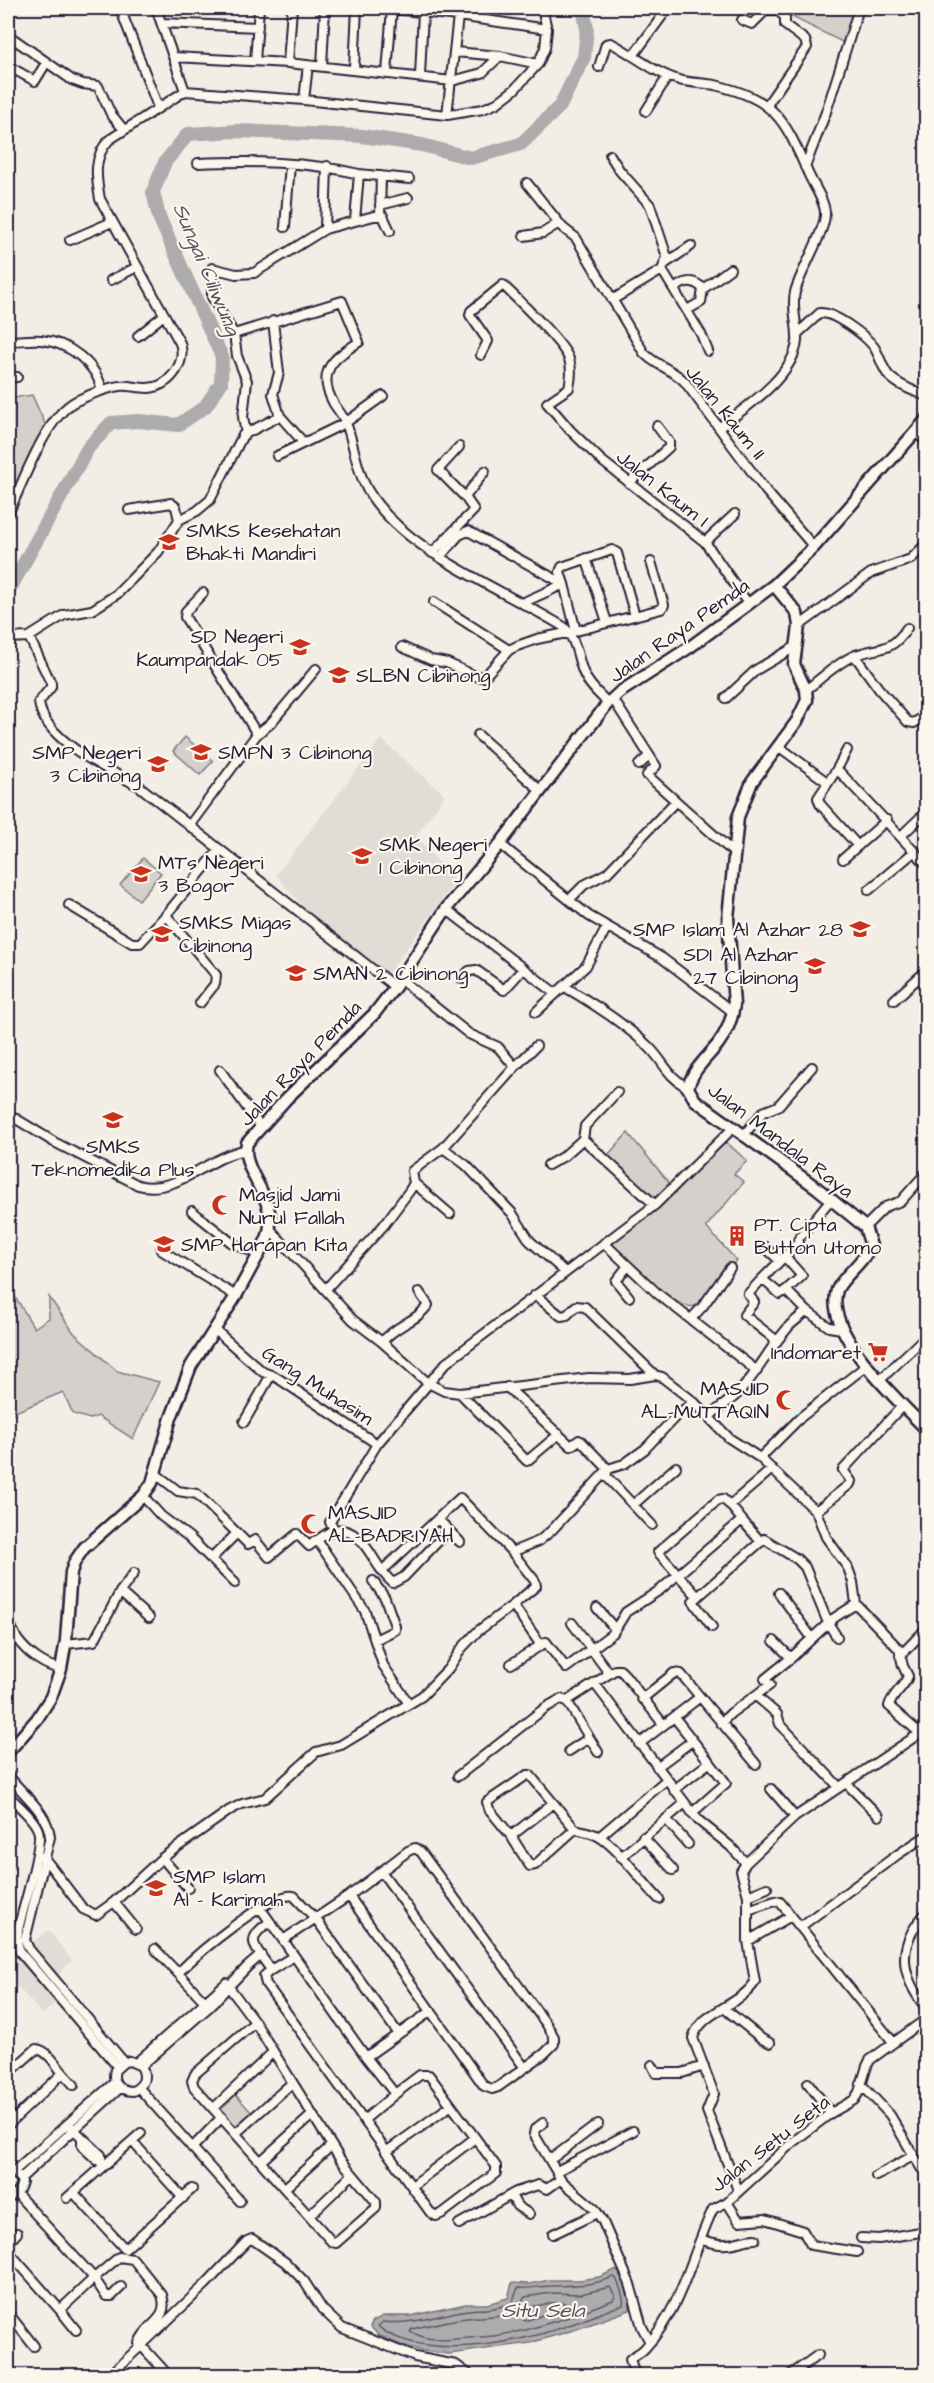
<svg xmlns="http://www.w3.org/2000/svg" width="934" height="2383" font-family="'Architects Daughter',sans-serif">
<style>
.built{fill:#e0dcd6}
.green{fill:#d4d1cc;stroke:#7b7a84;stroke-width:1.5}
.water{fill:#aeabad;stroke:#76747f;stroke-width:1.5}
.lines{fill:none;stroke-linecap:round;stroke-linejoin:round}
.shore{stroke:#5a5969;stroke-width:1.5}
.river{stroke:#aeabad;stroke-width:14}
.street-casing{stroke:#22223b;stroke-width:12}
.secondary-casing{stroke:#22223b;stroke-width:15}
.street{stroke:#fbf7ec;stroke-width:8}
.secondary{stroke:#fbf7ec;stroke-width:10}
.labels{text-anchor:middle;stroke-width:4.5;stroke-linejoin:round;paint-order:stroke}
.street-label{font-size:20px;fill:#22223b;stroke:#fbf7ec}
.poi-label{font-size:20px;fill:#22223b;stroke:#fbf7ec;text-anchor:start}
.water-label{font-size:21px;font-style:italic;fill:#535263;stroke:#fbf7ec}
</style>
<rect width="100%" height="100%" fill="#f2eee5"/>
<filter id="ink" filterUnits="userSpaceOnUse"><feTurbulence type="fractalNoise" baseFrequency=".0167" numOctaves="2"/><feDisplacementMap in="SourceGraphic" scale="12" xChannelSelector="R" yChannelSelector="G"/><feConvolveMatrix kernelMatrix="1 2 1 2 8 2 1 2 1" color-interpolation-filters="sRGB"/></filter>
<g filter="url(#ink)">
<path class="built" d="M381 739 445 795 416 836 455 882 388 974 304 908 276 875Z
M8 1929 16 1952 57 2002 42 2014 8 1976Z
M48 1930 72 1960 54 1979 29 1945Z"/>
<path class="green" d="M779 8H855L846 44 778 10Z
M32 395 46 426 8 507V399Z
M185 737 213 761 200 775 173 751Z
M143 858 161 873 139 900 120 885Z
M628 1133 671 1185 654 1202 607 1156Z
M724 1140 747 1161 734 1174 744 1182 706 1227 737 1261 726 1269 699 1305C676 1316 624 1259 608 1243Z
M10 1288 34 1328 49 1318V1297L74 1333 117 1371 159 1382 133 1439 98 1416 90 1419 73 1414 63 1392 8 1415V1291Z
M234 2093 252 2113 237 2129 217 2108Z"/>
<path class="water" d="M615 2270C626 2275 631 2298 630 2310L577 2329 530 2343 449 2354 423 2351 400 2345 378 2335 370 2326 373 2321 383 2316H410L466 2304H487L508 2298 512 2283 529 2284 550 2280H579L599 2277Z"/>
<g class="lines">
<path class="shore" d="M613 2277 616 2278C619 2286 625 2297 623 2305 606 2310 591 2318 575 2323 527 2341 455 2355 407 2341 397 2338 385 2334 378 2326L383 2322C409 2325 436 2316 461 2311 480 2308 492 2311 512 2303L518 2288C532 2289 539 2286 552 2286 574 2285 592 2286 613 2277Z
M610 2287 615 2296 613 2300 566 2318 526 2330 494 2336 443 2340 426 2338 410 2332 412 2329C429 2325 449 2320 467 2318 483 2316 498 2318 513 2311 519 2308 521 2302 525 2297L551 2293 581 2294Z
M551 2303H565L567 2307 525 2321 522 2319 530 2307Z"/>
<path class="river" d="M8 592 88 448 111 423 138 421 178 425 205 407 221 383 222 357 159 217 153 192 165 162 188 134 237 131 362 136 422 145 471 158 521 144 560 106 584 57 587 29 583 8"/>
<g class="street-casing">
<path id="street" d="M120 8 158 107
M156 8 185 91
M384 8 458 16 547 29
M742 20 752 24 766 10H775
M162 23 258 27
M8 35 72 80 83 84 98 86 111 114 124 130
M455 52 500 56 538 64
M633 56 668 8
M174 57 288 63 452 81 482 73 500 56
M255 61 259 8
M288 63 292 8
M8 66 35 81 46 63
M322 66 325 8
M599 67 606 44 611 43C633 54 654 73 679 80 690 83 703 83 715 85 777 100 784 119 808 173 813 185 826 202 825 215 824 234 801 270 795 292 791 308 798 325 797 341 794 376 745 408 720 427
M354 69 357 8
M387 73 392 8
M420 76 423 11
M304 100 308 65
M767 105 807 47 805 40 785 25V17L775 8
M646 111 668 76
M447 115 458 16
M610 155 620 171 650 205 667 257 662 270 612 300
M198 163C252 161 306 161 359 174L355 220
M805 167 826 112 859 8
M359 174 409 179
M527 183 563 228 576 238 644 353C656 366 673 369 685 382L766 491 814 547
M380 205 408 198
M380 215 381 176
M285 227 290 164
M325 229 327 166
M524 236 543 233 559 223
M70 240 112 222
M666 263 691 246
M662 270 701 334 708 351
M111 280 137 267
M674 289C684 281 693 278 703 289L730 269
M687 310 701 302 703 289
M273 321 279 373 273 394 280 416
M234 334 342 301 359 342C334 358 315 371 334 404 338 410 343 416 346 423 354 444 356 469 367 489 403 552 503 589 564 627 577 640 577 658 584 674 589 686 600 695 608 703
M797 334 820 313C834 312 865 335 874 347 880 356 882 368 889 376 899 386 914 391 926 396
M138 336 164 315
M8 341C18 341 30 339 41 340 68 342 96 363 102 390
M481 355 488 341 470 315 471 311 503 285C518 300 563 342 569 359 572 368 571 379 569 388L547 403 570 430 602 461 705 542 749 605
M8 378 17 377
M916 433 926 441
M246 434 243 417 247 381 237 356 234 334 212 297V268L236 274 254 273 325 229 374 216H383L390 231
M277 456 345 423 383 396
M629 483 669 447V442L657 426
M465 497 485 471
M129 510 171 503 176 507 179 520
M8 514C23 483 45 417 76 401 89 395 105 388 120 386 129 385 138 388 147 388 169 388 187 363 180 343L100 199C96 177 93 157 109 140L185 91 304 100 447 115 483 109 497 103 514 90 538 64 545 48 547 29 542 8
M705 542 735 514
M432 553 474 510 465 497 438 470 459 447
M440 557 459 535 468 531 564 584 576 631
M586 558 607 622
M203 593 186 611 185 617 257 734
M434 602 509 650
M522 603 564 584 560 572 562 567 612 550 617 553 635 616
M799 626 871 573 911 559 926 544
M29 637 51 683V687L39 702C42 739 110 771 139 786L395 987
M29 637 64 615 92 610 117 594 158 552 179 520 197 511 210 500 243 435 280 416 303 442
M8 638 29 637
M402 647 431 660 447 663 475 676 484 677 509 650 517 646 537 639 576 631 661 609 664 605 651 562
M855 656 879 689 908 722 914 723 926 715
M806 690C820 679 835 665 851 657 877 645 889 656 907 628
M726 698 756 670 795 647
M613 699 656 766 647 775 734 853
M478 735 541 791
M778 746 827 782
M847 750 837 769 818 798 820 804 858 846
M639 765 649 756
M837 769 926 864
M189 826 257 734 270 724 316 669
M901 836 926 812
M500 844 589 916 662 958 733 1012
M843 859 887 820
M869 890 915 851
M569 900 584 885 607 873 675 802
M69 905 132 943H140L166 915 219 850
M446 909 555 993
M166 915 216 975 215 984 200 1003
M462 979 469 971 476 970 504 990 523 969
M565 987C594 1004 624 1023 649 1047 664 1062 667 1076 688 1088
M894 1000 926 971
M536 1012 586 966 607 927
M515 1067 536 1046
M220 1070 260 1126
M8 1114 54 1142 138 1185C176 1196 209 1156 245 1150
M743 1136 763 1112 778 1106 812 1067
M583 1139 655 1205
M443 1148 466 1165 512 1213 530 1241 565 1272
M548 1165 564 1156 583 1139 585 1126 617 1092
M414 1183 450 1214
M192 1211 232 1243 260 1255
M865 1227 885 1207 901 1201 926 1173
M271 1230 353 1320 382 1342 428 1383 444 1391 460 1393 589 1378 630 1379 655 1375 662 1377 694 1402 729 1438 760 1458 816 1511 826 1537 848 1568 853 1582 856 1604 899 1649 903 1666 908 1676C904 1688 893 1693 889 1706L915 1729 926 1732
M604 1243 658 1294 757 1371
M765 1247 780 1261
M161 1250 236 1296
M785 1257 802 1276 786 1290
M627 1267 616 1281 629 1297
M762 1279 748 1294 754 1302 744 1315 777 1341 790 1325 807 1311 786 1290 780 1294 762 1279 797 1244 799 1238 831 1199
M326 1289 384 1225 410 1190 414 1183 412 1171 443 1148 515 1067 498 1047 469 1034 400 979
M535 1295 561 1316 567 1315 576 1306 585 1307 655 1375
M807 1311 829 1327 842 1329
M691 1319 703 1306 730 1268
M214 1329 263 1372 276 1377 377 1444
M382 1342C398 1323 415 1323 428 1305L419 1292
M880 1380 926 1336
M507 1387 571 1446 579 1440 581 1441 608 1469 606 1476 652 1525
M460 1393 527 1461 559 1434
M709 1417C718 1408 731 1401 739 1392 754 1377 764 1358 777 1341
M917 1420 926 1411
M244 1422 271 1375
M760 1458 801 1417 866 1366
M156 1474 178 1491 197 1494 237 1533
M143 1496 161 1516 189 1537 235 1583
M633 1505 676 1467
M816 1511 850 1484 851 1481 843 1470 903 1405
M438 1519 460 1542
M742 1520 761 1542
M334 1529 330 1522 377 1444 446 1363 655 1205 733 1128
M512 1552 539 1541 552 1530 608 1469 624 1464 645 1449 678 1414 694 1402
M211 1559 237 1533 248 1544 255 1540 269 1557 297 1534 309 1546 317 1540
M373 1581 385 1598 395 1626V1630L375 1640
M120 1592 149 1618
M779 1593 812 1638
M698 1597 658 1552 718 1500 723 1499 730 1505
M513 1605 540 1644
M597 1608 615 1629
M8 1622C12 1627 14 1633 17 1639 27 1653 44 1666 61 1669
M572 1623 609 1673
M712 1627 693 1601 764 1539 797 1559 805 1567 828 1623 837 1637
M774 1641 791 1658 834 1618 856 1604
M65 1644 94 1641 120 1592 134 1573
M900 1656 926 1629
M511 1664 546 1642 566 1668 613 1633 626 1612 660 1590 742 1520 730 1505 772 1469
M595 1684 698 1820 730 1846 746 1863
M756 1696 777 1714 780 1724 839 1787
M642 1699 674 1673 681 1674 756 1764
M567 1701 598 1752
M409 1704 383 1665 365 1611 317 1540 334 1529C368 1529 371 1566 393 1583L404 1577 447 1532
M675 1718 726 1783 692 1813
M721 1723 731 1713 770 1685 765 1679 791 1658
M639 1744 700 1697
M569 1751 589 1738
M657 1767 692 1741
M8 1775C22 1794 48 1812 50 1837L25 1940 29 1949 124 2062 130 2061 141 2066C147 2077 144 2085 133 2091 120 2091 111 2083 115 2070L124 2062
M458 1776 545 1708 561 1699 567 1701 615 1670H620L625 1675 663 1724
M846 1783 879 1816
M771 1789 795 1817
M674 1790 710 1762
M8 1795C17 1805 33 1817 38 1830 44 1844 22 1911 18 1930L17 1942 20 1952 117 2066
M666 1819 688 1844
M575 1829 530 1775H527L487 1802 489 1809 511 1836 530 1866 535 1865 575 1829C583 1831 591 1832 598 1836 618 1847 642 1882 659 1899
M511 1836 552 1804
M600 1836 666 1780
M643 1837 673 1870
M37 1855 45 1859 83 1909 96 1915 114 1902 162 1858 230 1810 242 1804 265 1798 316 1752 341 1745 422 1696 448 1669 462 1648 478 1631 513 1605 536 1586 535 1581 512 1552 460 1498 382 1571
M621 1857 685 1803
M162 1858 188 1888
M381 1871 525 2068
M748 1896 767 1888
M114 1902 136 1929
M261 1909 366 2057 395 2094 420 2075H429L496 2166V2173L443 2213 436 2216 430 2212 266 1984 264 1976 271 1970
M748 1910 775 1901 780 1902 893 2042
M926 1913C896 1945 900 1975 926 2008
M270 1922C242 1940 256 1947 271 1970L294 1956
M800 1927 897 1855 926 1836
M283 1940 349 1896 408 1851 415 1848 421 1852 547 2025 554 2037V2044L544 2054 498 2087 492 2089 484 2086 349 1896
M748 1941 791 1916
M155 1949 208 2005
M179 1972C196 1955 272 1890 294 1896L316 1919 398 2033
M226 1983 255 2022 195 2074 192 2081 194 2087 332 2242 336 2243 376 2208V2202L340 2159 255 2022
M725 2009 762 2039 770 2043
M366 2057 431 2011
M136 2063 224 1985
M652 2065 656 2073H682L704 2066
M141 2066 209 2007 247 1967 261 1955
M63 2073 74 2085
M8 2074 36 2049C48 2050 55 2064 63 2073L8 2125
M808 2083 831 2113
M861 2084 890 2115 921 2168 926 2170
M139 2088 240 2201
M214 2108 273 2052
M364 2120 395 2094
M543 2123 535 2129 534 2134 562 2181 595 2209 603 2222 630 2284 642 2327 650 2342
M70 2126 101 2155V2162
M236 2133 292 2083
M82 2139V2146L97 2160 103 2163
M132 2141 183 2198
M192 2148 222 2117
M386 2152 450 2106
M550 2160 598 2124
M261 2161 311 2116
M557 2171 633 2131
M13 2172 115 2082
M876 2176 913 2156
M20 2179 120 2088
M412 2186 475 2138
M285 2188 331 2146
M738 2190 707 2111 714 2094 693 2038C701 2011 740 2006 755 1982L748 1941V1896L741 1871 746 1863 795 1817 922 1732
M74 2193 125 2249 192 2189
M17 2194 94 2278 119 2257 133 2259 162 2295C170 2321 147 2322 139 2343L169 2376
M511 2195 517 2206 529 2214
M8 2197C17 2195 19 2192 22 2182L17 2175
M67 2198 141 2133
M727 2202 739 2221 765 2219 803 2231 811 2245 857 2252
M309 2216 352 2175
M459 2224 516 2192 538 2185 547 2189 561 2179
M553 2234 597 2213
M861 2238 879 2239 926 2231
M702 2240C709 2242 718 2245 726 2244 736 2244 744 2239 755 2239
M8 2243 17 2233
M8 2251 60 2310 94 2278 106 2296H112L121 2287
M60 2310 76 2330
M8 2313 34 2346
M109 2376 205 2285 247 2241 252 2239 285 2262 304 2281 322 2309 342 2328 415 2357 456 2365 471 2376
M635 2376 630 2359C635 2355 641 2353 645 2348 682 2308 691 2256 713 2209L727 2202 793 2142 831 2113 854 2100 859 2092 867 2066 870 2060 926 2019
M789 2376 818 2355"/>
</g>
<g class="secondary-casing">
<path id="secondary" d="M774 585 797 613 799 626 794 664 806 690 807 700 797 721 752 782 738 817 728 918 734 1005C732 1020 727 1032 718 1044 707 1058 692 1070 688 1088L695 1100 817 1188 865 1227 871 1246C863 1263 842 1277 837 1290 823 1333 899 1401 926 1429
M8 1752 37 1719 51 1697 61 1669 66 1640 71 1572 75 1561 84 1548 143 1496 152 1483 171 1418 191 1366 236 1296 267 1239C282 1199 239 1173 247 1143L287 1098 374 1014 395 987 446 909 500 844 608 703 620 692 690 647 774 585 814 547 926 420"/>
</g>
<use href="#street" class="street"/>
<use href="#secondary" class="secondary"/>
</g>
</g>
<defs>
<g id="school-bare" transform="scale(1.62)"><path d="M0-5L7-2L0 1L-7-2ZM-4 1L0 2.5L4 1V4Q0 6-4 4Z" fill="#c8321e" stroke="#fbf7ec" stroke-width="2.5" paint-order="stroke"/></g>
<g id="mosque-bare" transform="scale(1.62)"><path d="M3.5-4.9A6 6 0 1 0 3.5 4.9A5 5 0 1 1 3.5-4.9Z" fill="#c8321e" stroke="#fbf7ec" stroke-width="2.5" paint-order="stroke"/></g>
<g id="building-bare" transform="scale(1.62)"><path d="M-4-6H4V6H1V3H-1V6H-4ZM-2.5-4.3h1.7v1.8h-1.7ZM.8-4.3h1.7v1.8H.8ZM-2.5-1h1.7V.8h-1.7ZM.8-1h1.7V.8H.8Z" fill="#c8321e" stroke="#fbf7ec" stroke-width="2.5" paint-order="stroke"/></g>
<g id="supermarket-bare" transform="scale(1.62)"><path d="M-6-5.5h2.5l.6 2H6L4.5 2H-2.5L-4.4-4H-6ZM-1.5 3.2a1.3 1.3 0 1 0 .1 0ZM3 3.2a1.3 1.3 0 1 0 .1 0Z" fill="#c8321e" stroke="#fbf7ec" stroke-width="2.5" paint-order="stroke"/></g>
</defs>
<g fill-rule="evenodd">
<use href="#school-bare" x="169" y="542"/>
<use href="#school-bare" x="300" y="647"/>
<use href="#school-bare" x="339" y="675"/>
<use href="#school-bare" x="201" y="752"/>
<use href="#school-bare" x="158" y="764"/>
<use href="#school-bare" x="362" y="856"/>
<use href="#school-bare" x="141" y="874"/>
<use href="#school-bare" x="860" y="929"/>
<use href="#school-bare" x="162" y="934"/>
<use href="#school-bare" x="815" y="966"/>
<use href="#school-bare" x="296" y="973"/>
<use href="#school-bare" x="113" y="1120"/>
<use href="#mosque-bare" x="222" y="1205"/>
<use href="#building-bare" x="737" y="1236"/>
<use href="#school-bare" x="164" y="1244"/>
<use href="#supermarket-bare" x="878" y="1352"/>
<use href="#mosque-bare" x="786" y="1400"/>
<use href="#mosque-bare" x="311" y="1524"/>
<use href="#school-bare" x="156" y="1888"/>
</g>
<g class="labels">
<g class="street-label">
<text transform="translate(726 412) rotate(51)" y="7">Jalan Kaum II</text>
<text transform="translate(663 488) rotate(38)" y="7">Jalan Kaum I</text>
<text transform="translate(679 630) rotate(-35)" y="7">Jalan Raya Pemda</text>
<text transform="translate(300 1063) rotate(-46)" y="7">Jalan Raya Pemda</text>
<text transform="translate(781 1140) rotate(37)" y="7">Jalan Mandala Raya</text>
<text transform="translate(318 1385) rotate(33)" y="7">Gang Muhasim</text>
<text transform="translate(770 2143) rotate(-38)" y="7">Jalan Setu Seta</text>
</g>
<g class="poi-label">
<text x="186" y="537">SMKS Kesehatan<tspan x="186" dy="23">Bhakti Mandiri</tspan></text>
<text x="283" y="643" text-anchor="end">SD Negeri<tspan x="283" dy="23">Kaumpandak 05</tspan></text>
<text x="356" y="682">SLBN Cibinong</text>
<text x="141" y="759" text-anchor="end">SMP Negeri<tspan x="141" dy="23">3 Cibinong</tspan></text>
<text x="218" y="759">SMPN 3 Cibinong</text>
<text x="379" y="851">SMK Negeri<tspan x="379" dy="23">1 Cibinong</tspan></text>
<text x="158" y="869">MTs Negeri<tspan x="158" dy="23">3 Bogor</tspan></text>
<text x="179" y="929">SMKS Migas<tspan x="179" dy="23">Cibinong</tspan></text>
<text x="843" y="936" text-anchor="end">SMP Islam Al Azhar 28</text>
<text x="798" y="961" text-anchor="end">SDI Al Azhar<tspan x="798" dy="23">27 Cibinong</tspan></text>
<text x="313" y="980">SMAN 2 Cibinong</text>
<text x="113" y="1153" text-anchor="middle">SMKS<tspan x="113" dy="23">Teknomedika Plus</tspan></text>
<text x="239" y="1201">Masjid Jami<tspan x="239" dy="23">Nurul Fallah</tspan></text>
<text x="754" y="1231">PT. Cipta<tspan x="754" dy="23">Button Utomo</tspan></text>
<text x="181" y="1251">SMP Harapan Kita</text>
<text x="861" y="1359" text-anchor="end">Indomaret</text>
<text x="769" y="1395" text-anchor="end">MASJID<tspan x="769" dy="23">AL-MUTTAQIN</tspan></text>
<text x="328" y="1519">MASJID<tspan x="328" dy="23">AL-BADRIYAH</tspan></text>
<text x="173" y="1883">SMP Islam<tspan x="173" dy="23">Al - Karimah</tspan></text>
</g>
<g class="water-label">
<text transform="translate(207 269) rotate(67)" y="7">Sungai Ciliwung</text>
<text x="543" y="2317">Situ Sela</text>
</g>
</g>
<rect width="934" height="2383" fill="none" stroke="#fbf7ec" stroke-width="30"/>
<rect x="15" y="15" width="904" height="2353" fill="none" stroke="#22223b" stroke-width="2" filter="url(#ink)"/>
</svg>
